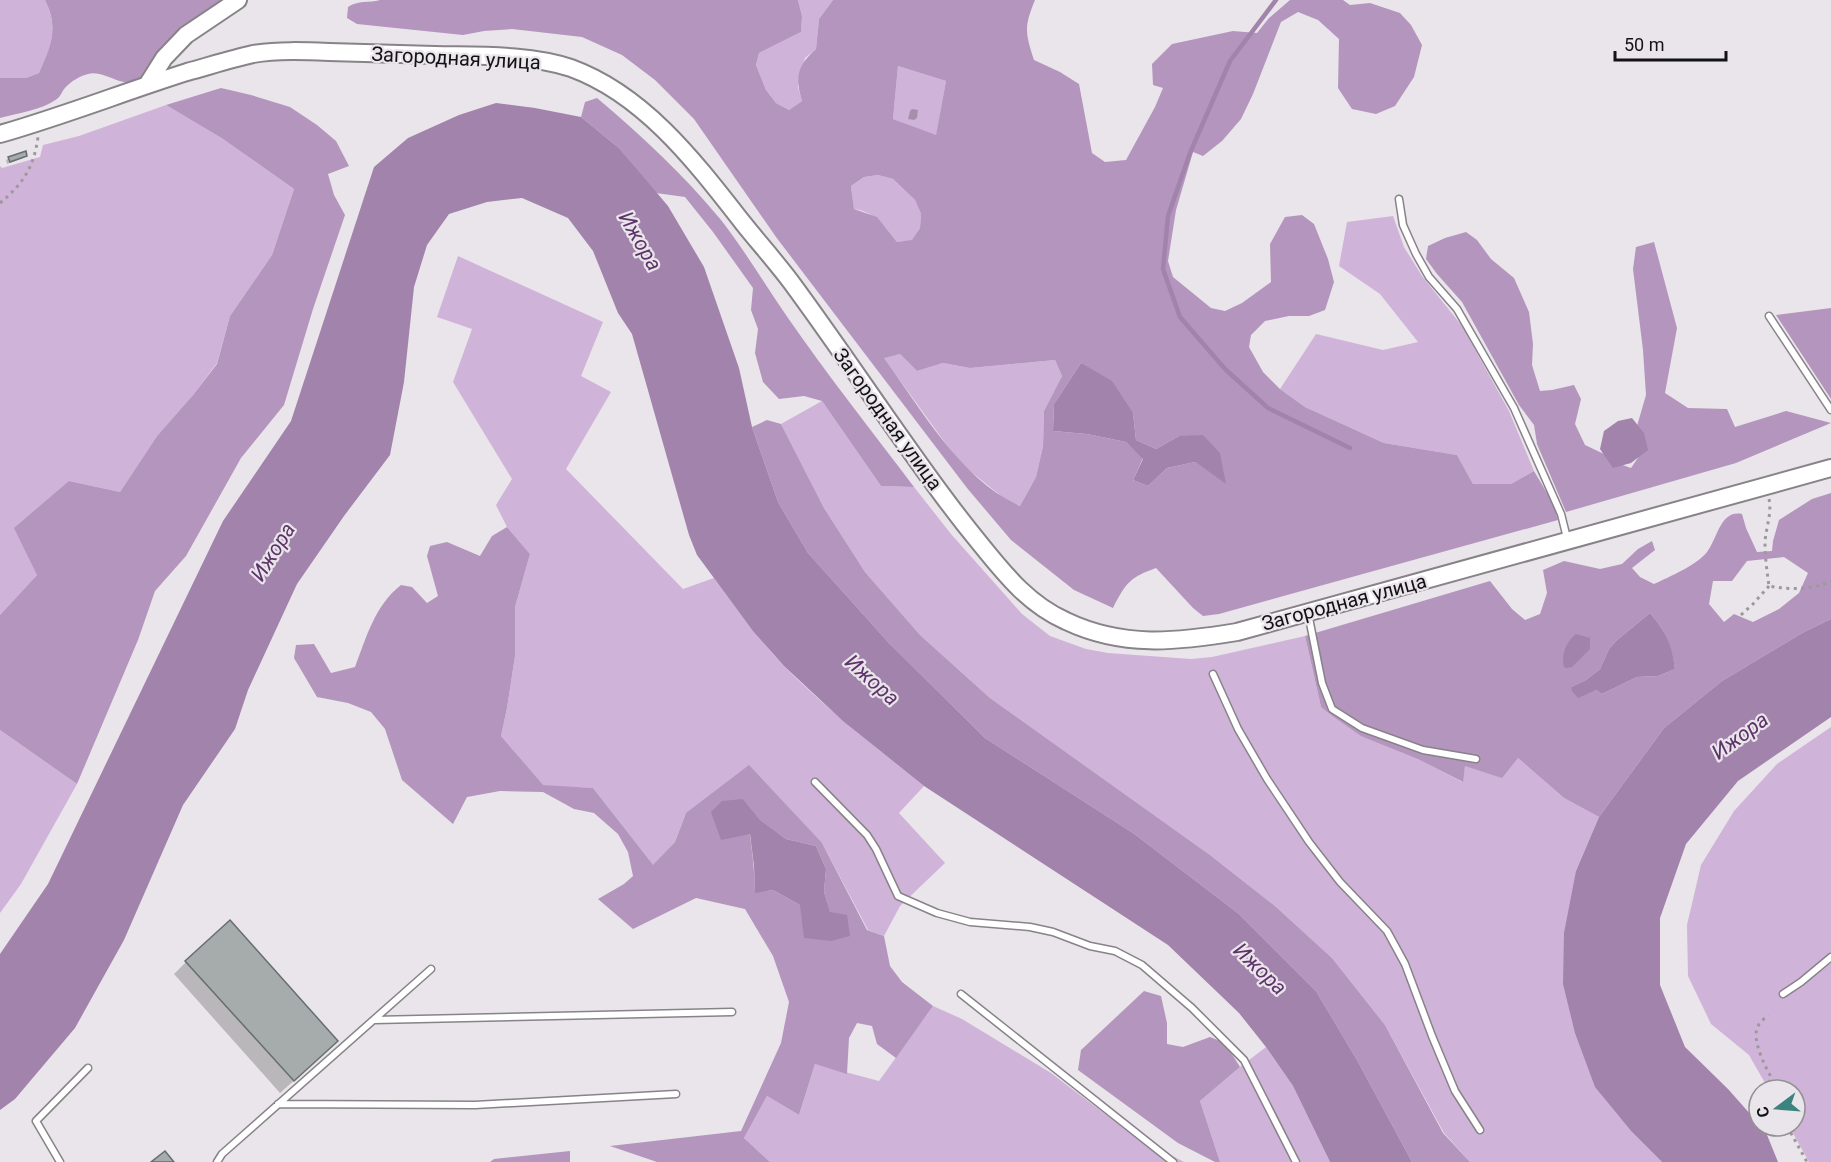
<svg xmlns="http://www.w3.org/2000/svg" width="1831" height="1162" font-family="Roboto,sans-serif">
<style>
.green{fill:#d0b3d9}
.forest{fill:#b495be;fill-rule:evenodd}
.water{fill:#a283ac}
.shadow{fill:#0003}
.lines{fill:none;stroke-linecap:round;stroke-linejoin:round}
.stream{stroke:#a283ac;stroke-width:4.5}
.building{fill:#a5acab;stroke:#676e6d;stroke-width:1.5}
.lane-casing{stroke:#878388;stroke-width:9}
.secondary-casing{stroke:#878388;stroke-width:20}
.path{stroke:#9c999d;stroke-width:3;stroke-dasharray:3 4.5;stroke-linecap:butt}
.lane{stroke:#fff;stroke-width:6}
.secondary{stroke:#fff;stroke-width:16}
.labels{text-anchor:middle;stroke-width:4.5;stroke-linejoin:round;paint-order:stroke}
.street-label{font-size:20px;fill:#131214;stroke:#e9e5ea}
.water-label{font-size:21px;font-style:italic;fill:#5d3369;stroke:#e9e5ea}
</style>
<rect width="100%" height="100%" fill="#e9e5ea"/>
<path class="green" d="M0 0H45C59 29 51 46 39 73L26 78H0Z
M798 0H833L819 19 816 49 805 58 798 87 802 101 789 110 776 103 766 90 756 65 759 53 801 32 802 16Z
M898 66 946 81 936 136 893 119Z
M166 105 223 139 294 189 272 255 230 316 217 363 193 395 157 436 120 492 69 481 37 575 0 615V166L2 168 40 157 43 145 79 136Z
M878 175 893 179 915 200 921 214 920 228 912 241 897 242C883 225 877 213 854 209L851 186 864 177Z
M1393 216 1404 247 1422 276 1462 326 1509 411 1534 471 1511 484H1473L1457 455 1384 443 1305 407 1280 389 1316 334 1383 350 1418 342 1380 294 1339 266 1347 222Z
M458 256 603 322 581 376 611 392 566 469 683 589 714 578C736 608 758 638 783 665 826 709 876 747 924 786L899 813 945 863 900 906 884 936 868 930 822 843 686 813 675 842 653 866 593 788 543 786 501 736 507 708 515 656V607L530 554 507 527 496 505 512 479 453 382 472 329 437 317Z
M900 354 917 371 943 363 970 368 1055 360 1062 376 1044 411 1043 446 1036 477 1020 506 1006 500 959 462 883 357Z
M822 401 881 486 914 487 951 534 1022 614 1050 636 1086 649 1108 653 1191 659 1212 657 1305 636 1321 707 1462 782 1465 766 1518 758 1564 798 1599 817 1576 871 1632 1132 1662 1162H1470L1444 1133 1385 1025 1332 958 1275 906 1210 855 990 698 920 635 865 572 824 508 781 424Z
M1831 727V1162H1809L1789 1126H1795V1090H1769L1749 1055 1711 1024 1688 976 1687 925 1701 865 1734 811 1777 764Z
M0 730 77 784 21 884 0 913Z
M933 1006 962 1019 1051 1073 1134 1136 1184 1162H770L744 1138 767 1096 799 1115 815 1064 879 1081Z
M1266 1047 1293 1086 1330 1162H1220L1200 1101 1240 1067Z"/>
<path class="forest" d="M45 0H224C203 14 179 29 161 47 150 59 151 73 137 80 121 89 105 69 88 74 80 76 71 81 65 88 62 91 61 96 57 99 42 110 18 113 0 118V78H26L39 73C51 46 59 28 45 0Z
M380 0H798L802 16 801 32 759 53 756 65 766 90 776 103 789 110 802 101C795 77 797 66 816 49L819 19 833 0H1035C1024 27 1025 32 1034 60L1060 72 1079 84 1092 153 1105 162 1126 160 1155 107 1163 88 1153 85 1152 64 1172 44 1233 31 1257 33 1269 18 1290 0H1343L1350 5 1370 3 1400 13 1411 25 1422 45 1414 77 1395 106 1376 114 1352 109 1338 88 1339 39 1318 20 1298 12 1281 22 1253 94 1241 119 1222 141 1203 156 1193 152 1176 210 1168 261 1173 277 1211 308 1225 311 1242 303 1271 282 1270 244 1285 217 1302 215 1314 224 1328 259 1334 282 1325 310 1309 316H1289L1265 321 1251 335 1249 347 1263 372 1280 389 1305 407 1384 443 1457 455 1473 484H1511L1534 471 1554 505 1558 520 1219 614 1203 616 1193 608 1156 568C1131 577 1126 582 1113 608L1074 590 1011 540 967 488 776 237 694 119 655 80 622 55 582 37 512 29 484 31 463 35 357 24 347 18 348 7C358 0 369 3 380 0ZM898 66 946 81 936 135 893 119ZM878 175 893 179 915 200 921 214 920 228 912 240 897 242 877 217 854 209 851 186 864 177ZM900 354 917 371 943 363 970 368 1055 360 1062 376 1044 411 1043 446 1036 477 1020 506C961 480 921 409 884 358ZM1081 363 1133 413 1136 440 1156 449 1179 436 1226 483 1195 462 1167 468 1148 486 1133 480 1143 458 1126 442 1087 434 1053 431 1054 404Z
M221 88 251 95 290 107 317 125 336 141 349 166 328 174 334 195 345 215 313 309 284 405 241 458 186 556 155 591 138 640 77 784 0 730V615L37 575 14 528 69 481 120 492 157 436 193 395 217 364 230 316 272 255 294 189 223 139 166 105Z
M597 98C642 136 684 175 721 220 745 251 766 286 788 318 828 376 872 431 914 487L881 486 822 401 804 396 779 399 763 382 755 353 758 329 751 310 753 288 713 232 685 197 656 193 619 148 581 117 585 102Z
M1466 232 1477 240 1491 259 1514 278 1529 312 1533 344 1532 365 1540 391 1552 390 1574 385 1581 399 1575 424 1585 445 1604 454 1614 462 1631 468 1642 452 1637 426 1646 395 1643 350 1633 269 1636 247 1654 242 1677 328 1665 393 1688 408 1727 409 1735 427 1786 411 1831 423 1736 463 1566 512 1537 444 1534 425 1519 405 1462 302 1437 274 1426 259 1428 246 1445 238Z
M1831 308V399L1776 315Z
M767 420 781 424 824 508 865 572 920 635 990 698 1210 855 1275 906 1332 958 1385 1025 1443 1133 1470 1162H1412L1357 1060 1316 991 1239 914 1133 833 985 738 888 642 808 553 778 502 752 427Z
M1831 493V619L1804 632 1722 681 1664 728 1599 817 1564 798 1518 758 1502 778 1465 766 1463 782 1418 759 1361 736 1334 717 1321 707 1305 636 1490 581 1512 609 1525 620 1540 614 1547 593 1543 570 1564 561 1600 569 1622 564 1638 549 1652 541 1655 550 1632 568 1640 577 1654 584C1669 577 1697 565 1707 552 1718 538 1720 510 1742 514L1746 528 1757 552 1772 551 1773 541 1779 520 1812 499ZM1784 557 1808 573 1799 593 1779 609 1753 622 1734 614 1724 622 1709 604 1713 581H1732L1747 561ZM1650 613C1667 634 1671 642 1675 669L1658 676 1637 677 1602 694 1596 690 1592 691 1571 687 1586 680 1600 669 1609 649 1616 641Z
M507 527 530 554 515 607V656L507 708 501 736 543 785 593 788 653 865 675 842 686 813 749 765 822 843 867 930 884 936 890 966 902 982 933 1006 896 1058 877 1044 872 1026 857 1023 849 1038 847 1074 815 1064 799 1115 767 1096 744 1138 770 1162H657L610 1146 741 1131 781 1043 789 1002 773 956 745 909 696 898 633 929 598 899 624 884 633 876 628 852 618 834 594 813 574 809 543 792 500 791 467 797 453 824 402 780 385 729 371 712 348 703 317 697 294 658 296 645 314 644 331 673 355 667C366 638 375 605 401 585L412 587 427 603 438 596 427 556 430 546 447 542 480 556 492 536ZM743 799 760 820 786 839 816 846 826 869 824 892 830 913 800 905 773 890 755 892C754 860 750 830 743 799Z
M1144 991 1161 996 1167 1023V1044L1183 1047 1210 1037 1225 1043 1240 1067 1200 1101 1220 1162H1215L1178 1143 1078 1070 1081 1050Z
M570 1151V1162H490L494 1159Z"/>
<path class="water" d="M496 103 535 108 581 117 619 148 668 206 704 267 739 368 752 427 778 502 808 553 888 642 985 738 1133 833 1239 914 1316 991 1357 1060 1412 1162H1330L1293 1086 1266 1047 1239 1013 1168 945 924 786 843 721 784 666 753 631 697 555 689 535 632 334 618 313 593 251 568 218 522 198 487 202 449 214 427 245 414 287 404 382 390 455 344 516 297 584 248 690 235 729 183 805 124 940 75 1028 15 1099 0 1110V954L48 884 223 521 291 421 374 167 408 138 459 115Z
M1081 363 1112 381 1133 413 1136 440 1156 449 1179 436 1203 435 1220 453 1226 484 1195 462 1167 468 1148 486 1133 480 1143 459 1126 442 1087 434 1053 431 1054 404Z
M1632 418 1644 433 1648 450 1631 463 1613 468 1600 449 1604 431 1618 421Z
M1650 613C1667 634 1672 643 1675 669L1658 676 1637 677 1602 694 1596 690 1578 698 1572 691 1571 687 1586 680 1600 669 1609 649 1616 641Z
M1831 619V717L1738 781 1686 844 1660 918V985L1685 1047 1728 1089 1759 1124V1126L1765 1130 1778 1162H1662L1632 1132 1595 1087 1575 1033 1563 984 1564 933 1576 871 1599 817 1664 728 1722 681 1804 632Z
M1576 634 1590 638V649L1572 667 1566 668 1564 667C1561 654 1566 642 1576 634Z
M743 799 760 820 786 839 816 846 826 869 824 892 830 912 847 915 850 936 831 941 804 938 800 905 773 890 755 893 754 866 750 834 721 840 711 812 722 801Z"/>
<path class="shadow" d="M912 109 918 110 917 118 914 120 908 119 910 111Z
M26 156 23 158 7 164 6 160 9 158Z
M186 962 324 1054 280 1093 174 974Z"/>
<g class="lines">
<path class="stream" d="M1276 0 1230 61 1190 153 1168 216 1163 269 1180 317 1225 369 1268 408 1350 448"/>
</g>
<path class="building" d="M26 151 27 156 10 162 8 157Z
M230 920 338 1041 294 1081 185 961Z
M165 1151 174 1162H151Z"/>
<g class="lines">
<g class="lane-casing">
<path id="lane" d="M1399 199 1403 225 1416 254 1429 277 1457 309 1514 408 1561 514 1567 538
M1769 316 1831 410
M1308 613 1322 683 1332 709 1362 728 1423 750 1476 759
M1213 674 1238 729 1267 779 1309 842 1340 882 1387 931 1405 964 1432 1036 1455 1091 1480 1130
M815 782 867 835 876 849 898 896 937 913 970 922 1030 927 1053 932 1090 946 1115 951 1142 965 1192 1008 1244 1060 1296 1162
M961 994 1173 1162
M1783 994 1801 982 1831 957
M374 1020 732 1012
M278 1104 475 1105 676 1094
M60 1162 36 1121 88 1068
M217 1162 222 1154 431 969"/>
</g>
<g class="secondary-casing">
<path id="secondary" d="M147 85 164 58 186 35 238 0
M0 134C63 116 124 92 187 72 209 66 231 59 253 54 278 50 304 51 329 52 364 53 400 54 435 55 478 56 530 54 571 68 645 95 696 163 743 223 759 243 776 262 791 282 842 351 889 423 940 492 954 511 968 529 982 546 1007 577 1030 605 1066 621 1123 648 1176 642 1237 632L1831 468"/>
</g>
<path class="path" d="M0 203C23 184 34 167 38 137
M1769 499C1772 514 1766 527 1765 542 1765 557 1767 572 1769 586 1791 590 1811 590 1831 581
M1741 615 1753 604 1769 586
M1767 1090 1771 1077C1765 1066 1751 1039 1758 1026 1760 1022 1765 1018 1768 1015
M1787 1126 1807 1162"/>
<use href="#lane" class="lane"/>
<use href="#secondary" class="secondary"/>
</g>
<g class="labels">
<g class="street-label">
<text transform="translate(456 58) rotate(3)" y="7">Загородная улица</text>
<text transform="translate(888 419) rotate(54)" y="7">Загородная улица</text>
<text transform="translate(1344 602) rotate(-15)" y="7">Загородная улица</text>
</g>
<g class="water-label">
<text transform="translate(640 241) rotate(60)" y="7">Ижора</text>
<text transform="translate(273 552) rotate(-58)" y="7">Ижора</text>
<text transform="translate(872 680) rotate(42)" y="7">Ижора</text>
<text transform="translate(1740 736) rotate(-36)" y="7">Ижора</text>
<text transform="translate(1260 969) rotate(44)" y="7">Ижора</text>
</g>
</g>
<g transform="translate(1777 1108) rotate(254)"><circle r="28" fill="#e9e5ea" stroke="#939194" stroke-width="1.5"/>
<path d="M0-4.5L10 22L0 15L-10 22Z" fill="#3b837f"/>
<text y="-9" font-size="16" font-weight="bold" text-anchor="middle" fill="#131214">С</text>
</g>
<path d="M1615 51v9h111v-9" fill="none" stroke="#131214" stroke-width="3"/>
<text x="1624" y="51" font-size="18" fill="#131214" stroke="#e9e5ea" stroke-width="4.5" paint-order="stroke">50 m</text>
</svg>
